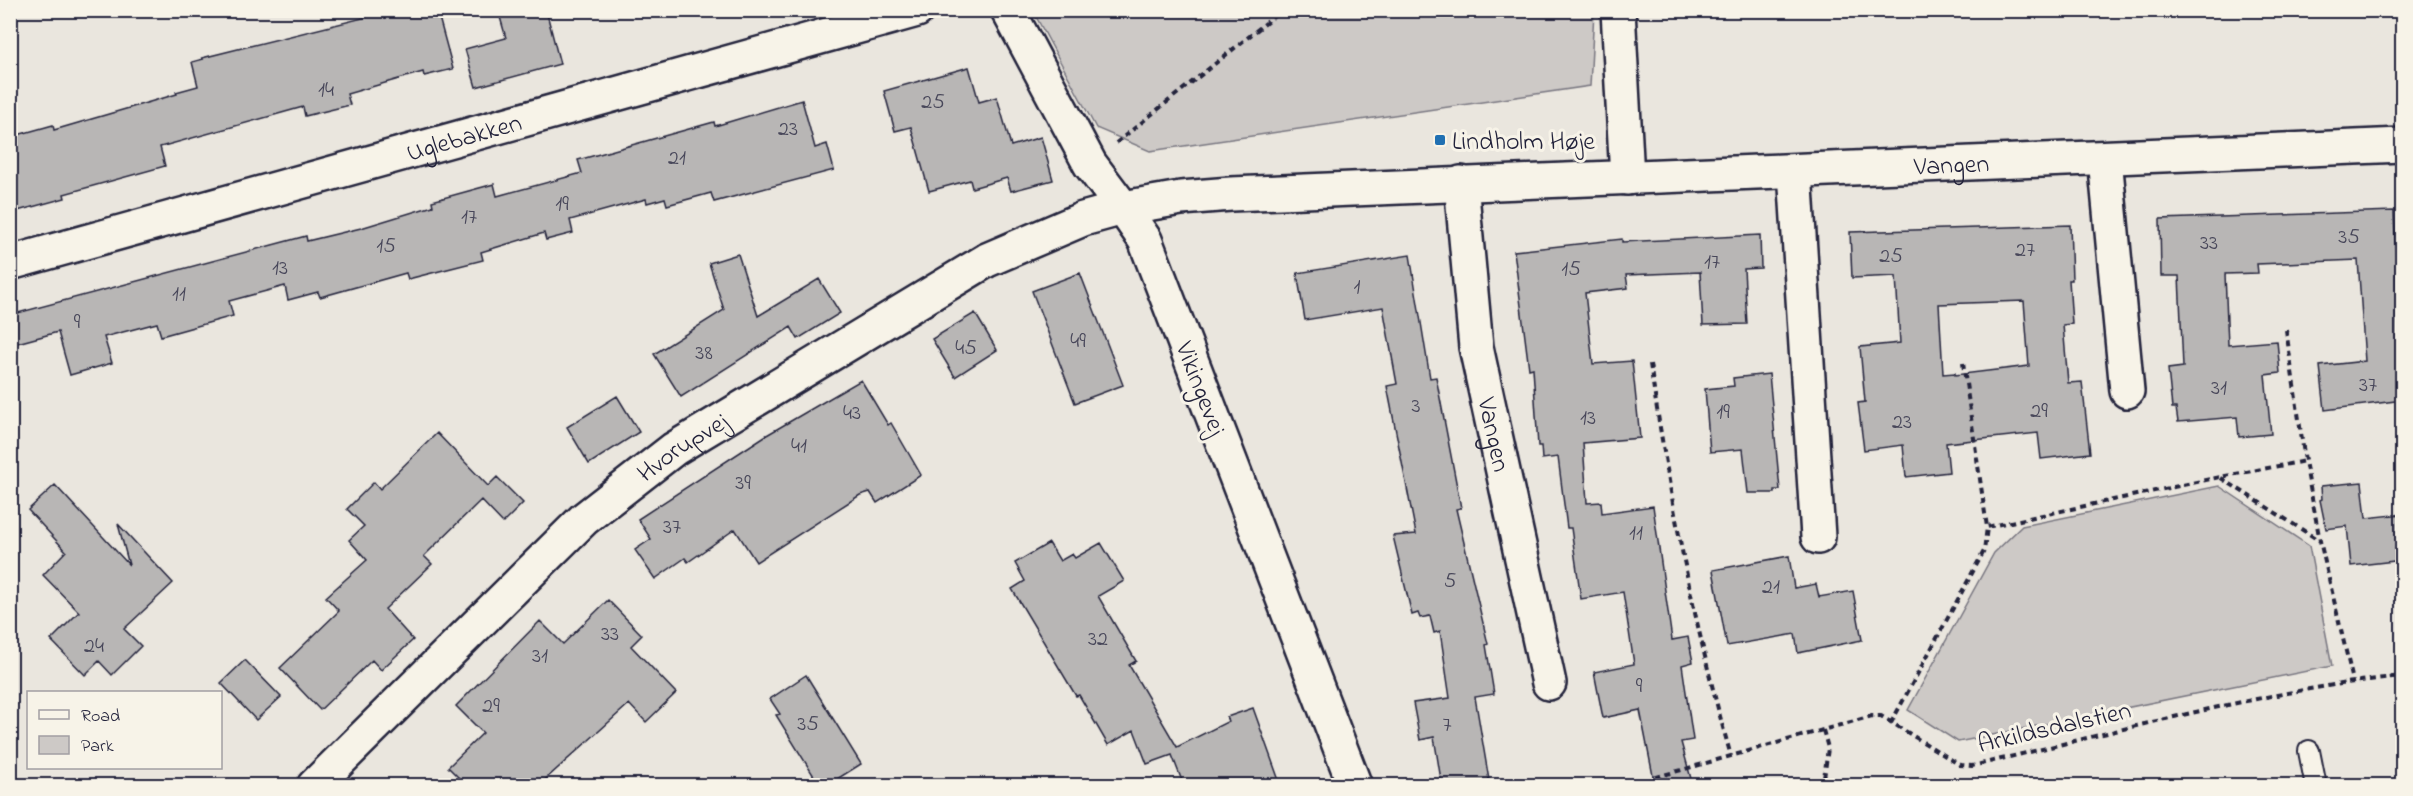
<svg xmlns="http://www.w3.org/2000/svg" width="2413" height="796" font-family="'Indie Flower',sans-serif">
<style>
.green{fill:#cdc9c6;stroke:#787680;stroke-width:1.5}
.building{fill:#b8b6b5;stroke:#22223b;stroke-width:1.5;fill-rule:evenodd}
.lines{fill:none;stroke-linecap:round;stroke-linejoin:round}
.lane-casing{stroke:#22223b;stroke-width:24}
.street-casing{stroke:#22223b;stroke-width:38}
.secondary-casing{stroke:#22223b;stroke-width:38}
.path{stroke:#22223b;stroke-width:4;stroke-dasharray:6 4.5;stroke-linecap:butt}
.lane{stroke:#f7f3e8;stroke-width:20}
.street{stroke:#f7f3e8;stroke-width:33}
.secondary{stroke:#f7f3e8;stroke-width:33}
.poi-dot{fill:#1f6fb2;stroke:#f7f3e8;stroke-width:2}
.labels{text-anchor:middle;stroke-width:6;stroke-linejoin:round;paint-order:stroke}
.number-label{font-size:22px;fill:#48475a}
.street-label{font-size:26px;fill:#22223b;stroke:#f7f3e8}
.poi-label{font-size:26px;fill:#22223b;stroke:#f7f3e8;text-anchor:start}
</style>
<rect width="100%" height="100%" fill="#eae6de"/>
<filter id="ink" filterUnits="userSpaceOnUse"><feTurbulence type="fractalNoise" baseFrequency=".0167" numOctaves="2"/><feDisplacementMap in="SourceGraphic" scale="12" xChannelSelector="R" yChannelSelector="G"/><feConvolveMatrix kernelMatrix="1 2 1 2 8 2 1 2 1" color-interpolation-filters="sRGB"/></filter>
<g filter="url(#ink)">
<path class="green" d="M1033 11H1594L1590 86 1150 151 1096 128Z
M2219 486 2309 546 2332 666 1958 742 1908 710 1994 553 2022 526Z"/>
<path class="building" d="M374 10H437L453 69 424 76 423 72 347 94 350 105 305 116 303 107 160 147 165 166 64 194 65 198 10 213V137L53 125 54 130 177 94 176 92 198 86 192 62 203 59 202 58 375 15Z
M498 10H546L560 64 476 87 465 49 506 38Z
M969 67 979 102 997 97 1011 146 1041 137 1053 180 1011 191 1007 178 972 188 970 180 929 191 911 127 895 131 884 91Z
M802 100 815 148 827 144 834 170 714 202 711 193 667 205 665 198 647 203 646 199 570 220 573 233 546 240 544 233 481 252 483 260 408 279 406 273 320 297 318 292 288 300 285 286 229 301 233 316 161 336 157 323 104 337 112 363 70 375 58 332 10 345V315L306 236 307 241 361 228 433 206 432 201 494 184 497 196 582 173 578 160 714 122 715 126Z
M2394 211 2399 336 2403 335V400L2325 410 2320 366 2365 361 2358 260 2257 264 2258 273 2225 274 2228 345 2277 341 2280 373 2265 375 2271 434 2239 437 2237 417 2178 422 2176 408H2172L2168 369 2183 367 2179 276H2161L2160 219Z
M2070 225 2072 280H2069L2072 324 2063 325 2068 383 2082 382 2090 453 2041 459 2038 433 1946 443 1949 472 1906 477 1903 445 1864 450 1858 403 1865 402 1860 347 1900 343 1896 276 1852 278 1850 232ZM2024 301 2029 366 1955 375V373L1943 374 1939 304Z
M1760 235 1761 268 1744 269 1747 324 1703 325 1700 272 1626 275 1628 288 1585 293 1593 364 1632 361 1640 438 1583 443 1587 503 1601 502 1602 513 1653 506 1672 640 1688 637 1693 662 1682 665 1693 740 1681 742 1693 786H1655L1640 710 1603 718 1594 672 1634 664 1623 592 1581 599 1571 528H1567L1558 457 1542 459 1541 446H1538L1533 368 1529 369 1514 251 1622 239V242Z
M738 254 758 316 819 279 840 313 798 339 791 327 681 397 654 354 724 310 709 263Z
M1410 255 1430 378 1436 377 1461 508 1456 509 1488 644 1486 645 1494 694 1475 697 1490 786H1442L1434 737 1420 740 1413 703 1450 698 1440 631 1434 633 1430 616 1420 618 1418 613 1412 615 1393 536 1416 534 1387 386 1397 384 1383 307 1305 320 1297 273Z
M1080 273 1123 385 1075 403 1032 291Z
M975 313 997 350 955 377 932 339Z
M1769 374 1780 490H1775V493H1748L1743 449 1710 452 1705 389 1734 386 1733 378Z
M861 380 888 425 891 423 921 475 877 503 870 492 860 495 756 562 735 529 688 562 685 558 655 579 635 550 651 539 638 519 765 436Z
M617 396 639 432 589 464 567 427Z
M437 433 488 486 497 477 523 503 503 523 481 500 424 556 432 564 385 609 413 640 381 670 372 660 320 710 280 668 339 611 326 597 367 560 349 540 364 526 347 509 374 482 380 489Z
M2362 482 2366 518 2403 514V560L2351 566 2347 526 2326 529 2320 500 2322 499 2321 486Z
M55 485 129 565 118 524 173 583 124 629 141 646 112 675 99 661 85 675 51 640 79 612 43 575 66 551 28 510Z
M1049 543 1060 561 1072 554 1075 558 1101 543 1124 581 1098 596 1136 661 1129 665 1177 747 1229 721 1227 717 1253 708 1281 786H1184L1172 755 1147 764 1134 730 1108 745 1079 695 1076 696 1012 589 1025 581 1015 563Z
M1789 556 1794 588 1816 584 1819 597 1853 591 1862 640 1798 653 1795 634 1727 646 1713 570Z
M608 600 642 635 631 646 676 693 646 722 629 704 538 786H467L448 767 483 733 456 706 540 621 563 644Z
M245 660 281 697 256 720 221 683Z
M806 675 861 764 826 786H820L776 715 780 714 770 699Z"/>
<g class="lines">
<g class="lane-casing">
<path id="lane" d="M2309 751 2316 786"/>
</g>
<g class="street-casing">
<g id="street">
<path d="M2105 158 2127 391"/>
<path d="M1795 171 1818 537"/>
<path id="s1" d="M1461 183 1476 347 1549 683"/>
<path id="s2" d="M10 263 917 10"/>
<path id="s3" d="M314 786 584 519 674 449 987 260 1083 219 1123 208 1090 164 1008 10"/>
</g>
</g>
<g class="secondary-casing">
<g id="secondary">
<path d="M1618 10 1627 178"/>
<path id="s4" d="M1355 786 1145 240 1123 208 1181 198 1231 194 2402 145"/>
</g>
</g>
<path class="path" d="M1116 143 1282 10
M2286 330 2305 461 2320 541 2353 681
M1963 363 1987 527
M1650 364C1670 496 1694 627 1731 756
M2221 478 2320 541
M1891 723 1984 551 1987 527 2220 477 2305 461
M1823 730 1828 748 1823 786
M1625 786 1872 716H1881L1960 765 1972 766C2112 733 2259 691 2402 676"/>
<use href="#lane" class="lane"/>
<use href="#street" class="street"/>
<use href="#secondary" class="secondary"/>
</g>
</g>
<rect class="poi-dot" x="1434" y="134" width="12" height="12" rx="3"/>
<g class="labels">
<g class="number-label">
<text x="326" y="96">14</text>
<text x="933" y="108">25</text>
<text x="788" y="135">23</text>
<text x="677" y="164">21</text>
<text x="562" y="210">19</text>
<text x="469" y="223">17</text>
<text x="2349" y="243">35</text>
<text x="2209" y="249">33</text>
<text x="386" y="252">15</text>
<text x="2025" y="256">27</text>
<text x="1891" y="262">25</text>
<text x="1712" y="268">17</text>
<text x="280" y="274">13</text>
<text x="1571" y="275">15</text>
<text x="1357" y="293">1</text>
<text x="179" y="300">11</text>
<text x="77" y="328">9</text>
<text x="1078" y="347">49</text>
<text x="966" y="354">45</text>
<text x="704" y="359">38</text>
<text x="2368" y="391">37</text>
<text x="2219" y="394">31</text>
<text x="1416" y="412">3</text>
<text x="2039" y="417">29</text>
<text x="1723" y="418">19</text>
<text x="852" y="419">43</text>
<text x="1588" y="424">13</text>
<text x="1902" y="428">23</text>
<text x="799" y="452">41</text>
<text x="743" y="489">39</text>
<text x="672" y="533">37</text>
<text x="1636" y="539">11</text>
<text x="1450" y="587">5</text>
<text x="1771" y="593">21</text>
<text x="610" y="640">33</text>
<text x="1098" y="645">32</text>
<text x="94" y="652">24</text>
<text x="540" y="662">31</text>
<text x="1639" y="692">9</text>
<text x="491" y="712">29</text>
<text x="808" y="730">35</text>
<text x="1447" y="731">7</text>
</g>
<g class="street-label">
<text dy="9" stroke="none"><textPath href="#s2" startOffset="471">Uglebakken</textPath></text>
<text dy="9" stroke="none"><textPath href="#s4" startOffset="1454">Vangen</textPath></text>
<text transform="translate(1202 388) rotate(69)" y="9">Vikingevej</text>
<text dy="9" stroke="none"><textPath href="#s1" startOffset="254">Vangen</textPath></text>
<text dy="9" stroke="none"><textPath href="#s3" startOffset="502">Hvorupvej</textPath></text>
<text transform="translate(2054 726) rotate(-13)" y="9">Arkildsdalstien</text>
</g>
<g class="poi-label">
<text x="1452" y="149">Lindholm Høje</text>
</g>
</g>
<rect width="2413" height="796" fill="none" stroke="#f7f3e8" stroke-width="36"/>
<rect x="18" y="18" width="2377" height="760" fill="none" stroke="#22223b" stroke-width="2" filter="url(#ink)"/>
<rect x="27" y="691" width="195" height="78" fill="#f7f3e8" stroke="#a29fa3" stroke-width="1.5"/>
<rect x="39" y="710" width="30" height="9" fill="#f7f3e8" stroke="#a29fa3" stroke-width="1.5"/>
<text x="81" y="721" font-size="18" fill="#22223b">Road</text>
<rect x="39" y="736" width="30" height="18" fill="#cdc9c6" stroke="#a29fa3" stroke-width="1.5"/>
<text x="81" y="751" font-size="18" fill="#22223b">Park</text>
</svg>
